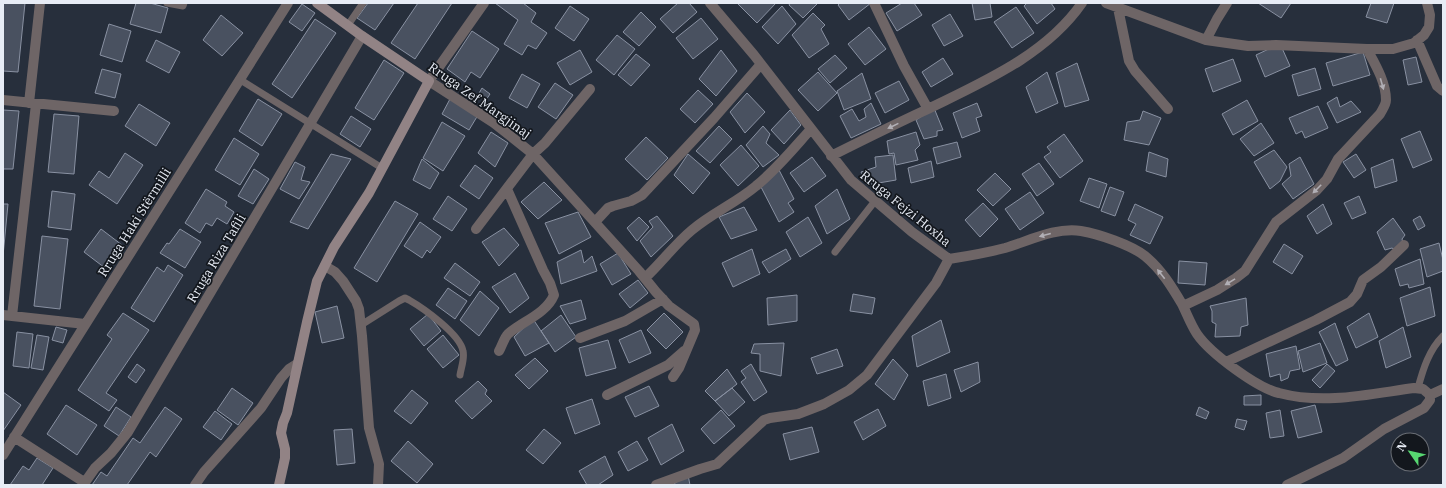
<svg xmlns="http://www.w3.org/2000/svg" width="1446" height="488" font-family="'IBM Plex Serif',serif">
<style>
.building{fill:#495160;stroke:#8991a2}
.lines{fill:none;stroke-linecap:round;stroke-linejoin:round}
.lane{stroke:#6e6566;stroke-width:7}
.street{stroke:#6e6566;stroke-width:10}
.secondary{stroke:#928385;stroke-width:10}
.oneway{fill:#b1afb5}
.labels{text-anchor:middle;stroke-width:3.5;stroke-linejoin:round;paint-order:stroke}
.street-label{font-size:13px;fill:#e7ecf5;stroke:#13171d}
</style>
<rect width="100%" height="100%" fill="#272f3c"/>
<path class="building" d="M3 3H25L18 72 3 71Z
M136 3H150L168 8 161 33 130 24Z
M368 3H394L375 30 357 18Z
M418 3H452L415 59 391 43Z
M495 3H523L536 13 531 22 547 33 536 49 528 45 522 55 504 44 518 20Z
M678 3H689L697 12 673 33 660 19Z
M737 3H776L757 23Z
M790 3H818L803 18 789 5Z
M840 3H871L849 20 838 5Z
M902 3H914L922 15 897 31 886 13Z
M972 3H990L992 17 975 20Z
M1027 3H1051L1055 9 1037 24 1024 6Z
M1258 3H1291L1281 18Z
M1371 3H1394L1387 23 1366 17Z
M302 4 315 13 302 31 289 22Z
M570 6 589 19 574 41 555 28Z
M782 6 796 24 778 44 762 27Z
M1016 7 1034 33 1012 48 994 22Z
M641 12 656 27 639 46 623 32Z
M813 13 825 25 821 29 829 44 809 58 792 35Z
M950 14 963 36 944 46 932 25Z
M221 15 243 33 222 56 203 40Z
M701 18 718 39 693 59 676 38Z
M315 19 336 33 292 98 272 84Z
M109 24 131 31 122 62 100 55Z
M869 27 886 49 865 65 848 44Z
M472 31 499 49 480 78 471 72 465 82 447 69Z
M617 35 635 49 614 75 596 60Z
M156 40 180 52 169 73 146 61Z
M1273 47 1282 48 1290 66 1265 77 1256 55Z
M580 50 592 72 570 85 557 63Z
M721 50 737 71 716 96 699 79Z
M1363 52 1370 75 1333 86 1326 63Z
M636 54 650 65 631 86 618 75Z
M835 55 847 68 830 83 818 69Z
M1416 57 1422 82 1408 85 1403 60Z
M943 58 953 74 931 87 922 72Z
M1233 59 1241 81 1213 92 1205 69Z
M384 60 404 73 374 120 355 108Z
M1077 63 1089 100 1065 107 1056 73Z
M1315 68 1321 89 1298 96 1292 75Z
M102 69 121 74 115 98 95 93Z
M818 72 837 93 818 111 798 90Z
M1047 72 1058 103 1036 113 1026 87Z
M862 73 871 99 844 110 837 91Z
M522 74 540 84 527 108 509 98Z
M899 81 909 100 885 113 875 93Z
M555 83 573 95 556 119 538 107Z
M482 88 490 94 486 100 478 95Z
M698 90 713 104 695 123 680 109Z
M747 93 765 112 745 133 730 112Z
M1337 97 1340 107 1351 101 1361 112 1337 123 1327 103Z
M258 99 282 114 262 146 239 131Z
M450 99 478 115 469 130 442 114Z
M1247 100 1258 121 1233 135 1222 114Z
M871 103 881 124 851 138 840 116 852 109 859 121 866 117 864 109Z
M977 103 982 116 976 118 980 131 962 138 953 113Z
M139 104 170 123 156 146 125 126Z
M1318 106 1328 128 1305 138 1302 131 1296 134 1289 118Z
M934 108 943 130 937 131V136L924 139 916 120Z
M3 110 19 111 13 169H3Z
M790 110 801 125 784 144 771 130Z
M1143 111 1161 118 1149 145 1124 140 1127 122 1140 120Z
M54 114 79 116 74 174 48 172Z
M351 116 371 129 360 147 340 134Z
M442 122 465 136 443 171 423 158Z
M1261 123 1274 143 1254 156 1240 139Z
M719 126 732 139 710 163 696 151Z
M763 126 770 134 766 143 779 155 763 167 746 145Z
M1420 131 1432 160 1413 168 1401 139Z
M491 132 508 143 495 167 478 153Z
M916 132 920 145 915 150 918 160 896 165 894 153 889 154 887 141Z
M1064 134 1083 161 1060 178 1044 157 1051 152 1047 147Z
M646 137 668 158 647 180 625 159Z
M234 138 259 154 240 185 215 170Z
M957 142 961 157 937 164 933 148Z
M741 145 759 166 738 186 720 165Z
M1274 150 1287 167 1280 181 1270 189 1254 162Z
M1149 152 1168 159 1166 177 1146 171Z
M125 153 143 165 117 204 89 185 99 171 109 178Z
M331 154 351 159 308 229 290 222Z
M688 154 710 173 693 194 674 175Z
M1356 154 1366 170 1354 178 1343 162Z
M893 155 896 180 867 185 861 172 876 167 875 157Z
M812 157 826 176 804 192 790 173Z
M1300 157 1314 184 1293 199 1282 184 1291 176 1289 164Z
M422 159 439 173 430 189 413 180Z
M1393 159 1397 181 1375 188 1371 168Z
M931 161 934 177 911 183 908 168Z
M295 162 305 167 301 180 310 182 299 199 280 189Z
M1039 163 1054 184 1037 196 1022 174Z
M475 165 493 178 479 199 460 186Z
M254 169 269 179 253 204 238 196Z
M779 170 794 199 788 203 794 212 779 222 761 187Z
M995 173 1011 189 993 206 977 190Z
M1089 178 1107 184 1099 208 1080 201Z
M544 182 562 200 538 219 521 202Z
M1110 187 1124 192 1115 216 1101 211Z
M206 189 227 202 225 206 234 212 227 224 217 218 212 226 206 223 200 233 185 223Z
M837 189 850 219 827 234 815 206Z
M52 191 75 194 71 230 48 227Z
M1030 192 1044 213 1020 230 1005 209Z
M448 196 467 209 452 231 433 219Z
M1359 196 1366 213 1352 219 1344 203Z
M395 201 418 214 377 282 354 268Z
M983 203 998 219 980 237 965 220Z
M3 204H8L3 256Z
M1135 204 1163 217 1150 244 1130 235 1136 224 1128 220Z
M1323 204 1332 224 1317 234 1307 216Z
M744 207 757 230 731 239 719 217Z
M578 212 591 237 559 254 545 223Z
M657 216 673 236 651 257 640 241 653 227 649 221Z
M1420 216 1425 226 1418 230 1413 220Z
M639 217 649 227 637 241 627 228Z
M808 217 822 243 800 257 786 232Z
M1393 218 1405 235 1402 239 1403 243 1395 250 1392 248 1385 250 1377 232Z
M420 222 441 237 430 253 427 250 422 258 404 246Z
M504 228 519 245 499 266 482 242Z
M101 229 122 245 105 268 84 252Z
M180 229 201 242 185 268 160 253 167 243 169 244Z
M42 236 68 239 60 309 34 306Z
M1439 243 1443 260V271L1427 277 1420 249Z
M1284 244 1303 256 1292 274 1273 262Z
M752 249 760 274 733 287 722 263Z
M786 249 791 259 769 273 762 262Z
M581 250 584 263 592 256 597 271 561 284 557 262Z
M618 253 631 274 612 285 600 264Z
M1420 259 1424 284 1409 288 1408 284 1400 286 1395 269Z
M1179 261 1207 263 1205 285 1178 283Z
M455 263 480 282 470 296 444 278Z
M168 265 183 275 154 322 131 308 157 267 164 272Z
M515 273 529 298 510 313 492 287Z
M638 280 648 293 630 308 619 294Z
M1430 287 1435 316 1407 326 1400 298Z
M448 288 467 301 455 319 436 305Z
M480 291 499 308 479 336 460 320Z
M853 294 875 298 872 314 850 311Z
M797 295V321L768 325 767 298Z
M1246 298 1248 325 1241 327 1240 336 1215 337 1216 324 1212 322V311L1210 306Z
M581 300 586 319 570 324 560 306Z
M337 306 344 338 322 343 315 312Z
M123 313 149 330 106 393 117 400 109 411 78 390 112 339 107 335Z
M664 313 683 332 666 349 647 330Z
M1369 313 1378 337 1356 348 1347 327Z
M428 314 441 331 424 346 410 329Z
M561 315 576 337 555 352 541 331Z
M533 319 549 343 525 356 514 337Z
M941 320 950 352 917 367 912 336Z
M1335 323 1348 360 1336 366 1319 332Z
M56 327 67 330 63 343 52 340Z
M1403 327 1411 357 1386 368 1379 341Z
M641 330 651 353 629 363 619 340Z
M17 332 33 334 29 368 13 366Z
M37 335 49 337 43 370 31 368Z
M443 335 459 355 443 368 427 349Z
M608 340 616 368 586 376 579 348Z
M784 343 781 376 760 371V354L751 353 754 344Z
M1320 343 1327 363 1303 372 1298 351Z
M1296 346 1300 369 1290 371 1288 378 1281 381 1280 374 1270 377 1266 354Z
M837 349 843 366 817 374 811 358Z
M535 358 548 371 529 389 515 375Z
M893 359 908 375 894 400 875 384Z
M978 362 980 382 961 392 954 370Z
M137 364 145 370 136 383 128 377Z
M751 364 767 392 754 401 741 382 746 378 741 371Z
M1327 364 1335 371 1320 388 1312 380Z
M727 369 737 384 715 401 705 391Z
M946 374 951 398 928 406 923 381Z
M478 381 487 390 485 394 492 401 472 419 455 401Z
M649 386 659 406 635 417 625 397Z
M232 388 253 403 238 425 217 410Z
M732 388 745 402 729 416 715 401Z
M412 390 428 403 411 424 394 411Z
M3 392 21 405 3 431Z
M1261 395V405H1244V396Z
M592 399 600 424 575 434 566 408Z
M66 405 97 425 77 455 47 434Z
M1315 405 1322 432 1298 438 1291 411Z
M116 407 131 417 119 436 104 426Z
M165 407 182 419 156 457 150 452 127 485H92L101 472 107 476 133 438 140 443Z
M1199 407 1209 412 1206 419 1196 415Z
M878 409 886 426 863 440 854 422Z
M721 410 735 426 714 444 701 429Z
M1280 410 1284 436 1270 438 1266 413Z
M215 411 232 424 221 440 203 427Z
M1237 419 1247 421 1244 430 1235 427Z
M672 424 684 451 661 465 648 438Z
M812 427 819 452 790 460 783 434Z
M352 429 355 463 337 465 334 430Z
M544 429 561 443 543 464 526 450Z
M408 441 433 464 417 483 391 461Z
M637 441 648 460 628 471 618 452Z
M605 456 613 475 598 485H587L579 471Z
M37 458 53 468 42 485H10L23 466 29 470Z
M688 475 690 485H672Z"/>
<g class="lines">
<path class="lane" d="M167 3 183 6 184 3
M348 25 363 3
M239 79 382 168
M835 252 875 201
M361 325 399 301 405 298 409 300C423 308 460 334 463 351 465 358 461 368 460 375
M1418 388C1423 369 1429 350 1443 336"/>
<path class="street" d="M484 3 429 81 494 123 533 154 639 271 656 292 669 306 694 324 695 330 679 368 673 377
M710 3 754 55 851 180 912 232 949 259C968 256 986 253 1005 248 1029 241 1055 227 1081 231 1099 234 1131 245 1145 256 1161 269 1172 287 1182 304 1187 314 1191 325 1197 334 1210 353 1257 388 1279 393 1324 405 1370 394 1414 388L1423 389 1430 395V400L1424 408 1384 429 1343 458 1287 485
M874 3 904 66 928 109
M1106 3 1206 40 1248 46 1276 45 1367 49H1393L1414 43 1424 35 1429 27 1430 15 1427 3
M1118 8 1129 61 1135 71 1168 109
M1206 40 1217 19 1227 3
M1417 40 1437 86 1443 91
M3 100 114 111
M29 103 40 3
M831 156C863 140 895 124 928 109 983 82 1046 55 1082 3
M595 222 608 208 613 206 631 201 642 195 714 118 761 64
M476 229 533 154 545 143 590 89
M325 266 335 272 343 281 356 301 359 309 362 336 369 428 379 464 378 485
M645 278C662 262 675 244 692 230 712 213 736 203 756 186 777 169 793 149 811 129
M1183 306 1217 290 1236 278 1245 271 1276 222 1317 190 1327 179 1338 159 1380 114C1382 110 1386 105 1386 100 1386 82 1375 64 1367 49
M3 315 85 324
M12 316 36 104
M580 338 625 321 663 299
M499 351C502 346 504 338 508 334 523 321 546 314 554 295L550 283 543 270 507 189
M1226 362 1316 320 1350 302 1357 294 1363 280 1381 267 1404 245
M607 395 668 365 684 351
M1430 395 1443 389
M14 437 84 482
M3 455 288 3
M83 485 95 468 111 453 128 432 362 36
M195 485 204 472 261 408 281 378 289 369 297 364
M656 485 700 469 717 464 764 420 770 418 798 414 824 404 849 390 867 375 936 283 949 259"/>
<path class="secondary" d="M279 485 285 458V449L281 433 283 423 287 413 307 322 317 281 334 247 369 193 429 81 362 36 317 3"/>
</g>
<defs><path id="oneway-solid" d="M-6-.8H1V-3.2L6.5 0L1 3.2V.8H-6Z"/></defs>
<g class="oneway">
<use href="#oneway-solid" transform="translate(1382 84) rotate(74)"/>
<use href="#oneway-solid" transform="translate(893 126) rotate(154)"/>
<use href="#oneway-solid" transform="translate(1317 189) rotate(135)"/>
<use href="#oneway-solid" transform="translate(1045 235) rotate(165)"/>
<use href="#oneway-solid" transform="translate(1161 274) rotate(-128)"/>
<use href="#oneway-solid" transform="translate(1230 282) rotate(149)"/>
</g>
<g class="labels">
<g class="street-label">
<text transform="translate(480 100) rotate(35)" y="5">Rruga Zef Margjinaj</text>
<text transform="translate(906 208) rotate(39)" y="5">Rruga Fejzi Hoxha</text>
<text transform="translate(134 222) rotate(-58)" y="5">Rruga Haki Stërmilli</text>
<text transform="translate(216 258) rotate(-59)" y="5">Rruga Riza Tafili</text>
</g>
</g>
<rect width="1446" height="488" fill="none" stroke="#e7ecf5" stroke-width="8"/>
<g transform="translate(1410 452) rotate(304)"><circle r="19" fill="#13171d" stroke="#686c73"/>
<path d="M0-3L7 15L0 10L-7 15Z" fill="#57d671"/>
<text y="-6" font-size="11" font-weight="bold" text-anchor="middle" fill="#e7ecf5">N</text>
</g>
</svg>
